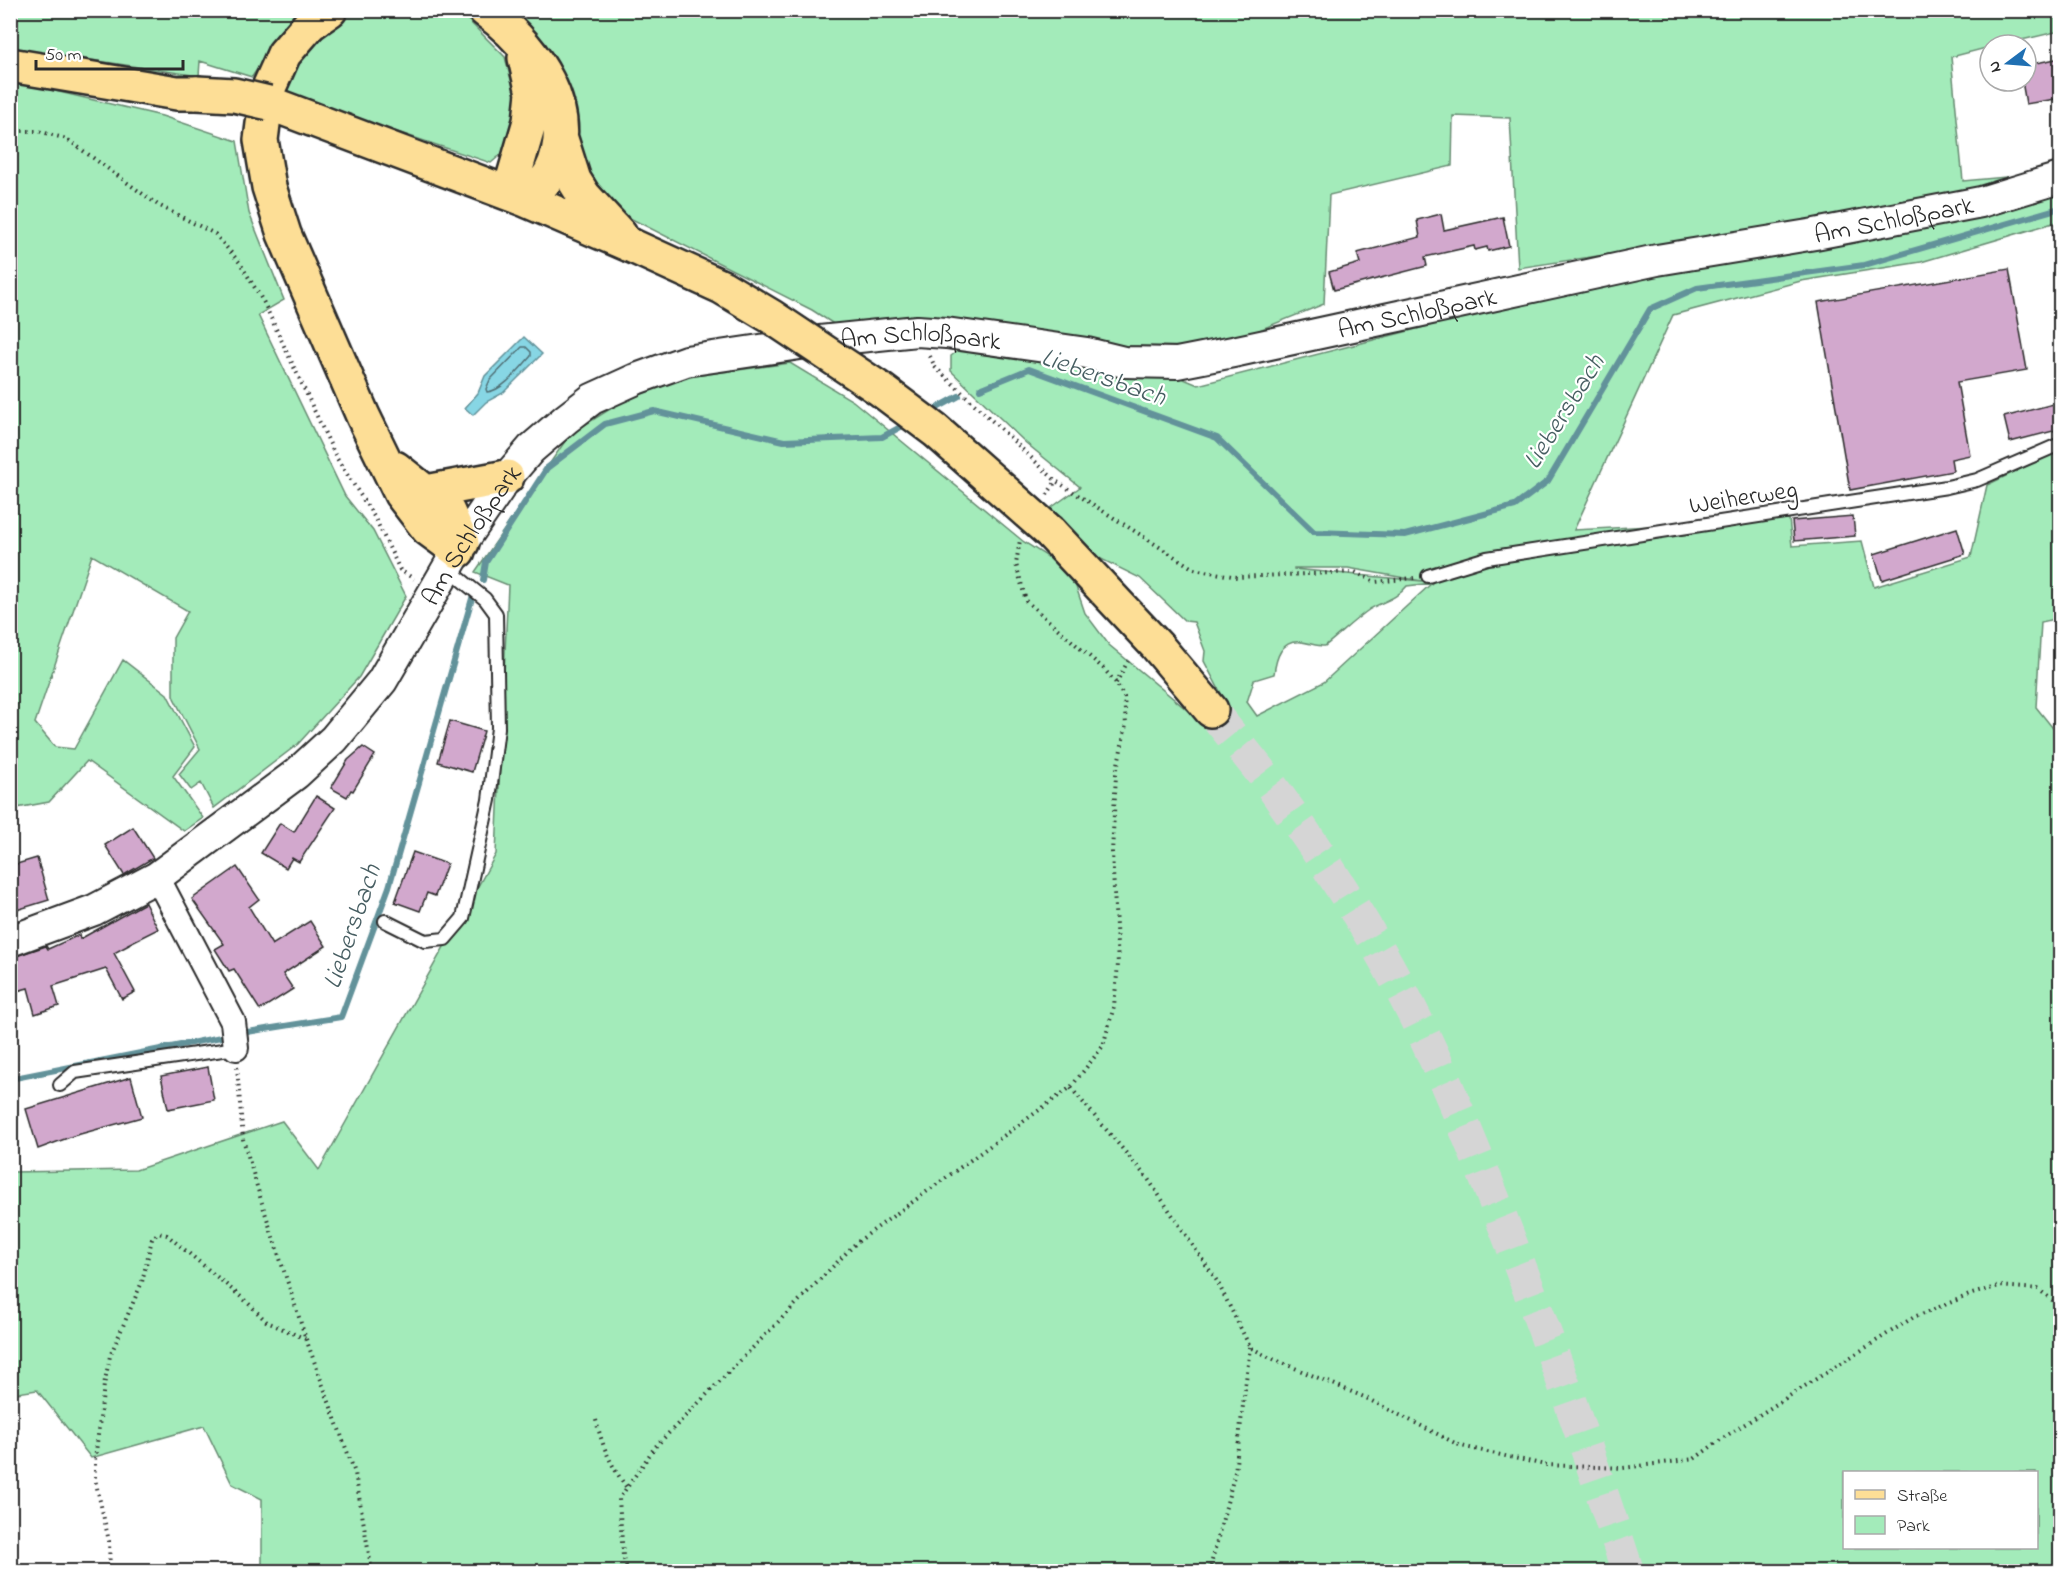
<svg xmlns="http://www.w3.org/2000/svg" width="2071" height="1582" font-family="'Indie Flower',sans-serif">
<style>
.green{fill:#a3ebba;stroke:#678b72;stroke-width:1.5;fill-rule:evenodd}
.water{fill:#87d6e4;stroke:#62929a;stroke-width:1.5}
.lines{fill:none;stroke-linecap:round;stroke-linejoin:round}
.shore{stroke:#506f75;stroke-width:1.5}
.stream{stroke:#62929a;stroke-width:6}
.building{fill:#d2a8cd;stroke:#2b2b2b;stroke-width:1.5}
.primary-tunnel{stroke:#d5d5d5;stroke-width:33;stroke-dasharray:33 16;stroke-linecap:butt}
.service-casing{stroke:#2b2b2b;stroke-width:16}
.minor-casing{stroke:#2b2b2b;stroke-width:28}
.tertiary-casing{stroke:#2b2b2b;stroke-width:34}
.primary-casing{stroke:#2b2b2b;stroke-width:38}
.path{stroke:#2b2b2b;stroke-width:4;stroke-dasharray:1.5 4.5;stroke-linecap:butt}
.service{stroke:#fff;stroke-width:12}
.minor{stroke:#fff;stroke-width:24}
.tertiary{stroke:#fff;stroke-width:30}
.primary{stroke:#fdde96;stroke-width:33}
.primary-bridge-casing{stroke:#2b2b2b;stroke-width:38;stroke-linecap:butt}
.primary-bridge{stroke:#fdde96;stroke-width:33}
.labels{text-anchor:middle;stroke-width:4.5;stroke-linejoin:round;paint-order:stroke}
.street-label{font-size:26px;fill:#2b2b2b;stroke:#fff}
.water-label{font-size:27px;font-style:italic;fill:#475e62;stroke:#fff}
</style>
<rect width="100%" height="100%" fill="#fff"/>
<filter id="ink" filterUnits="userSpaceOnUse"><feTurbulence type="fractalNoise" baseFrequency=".0167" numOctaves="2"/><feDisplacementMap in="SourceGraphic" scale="12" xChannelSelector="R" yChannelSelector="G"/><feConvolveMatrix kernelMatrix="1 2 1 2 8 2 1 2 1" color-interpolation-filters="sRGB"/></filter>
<g filter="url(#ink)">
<path class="green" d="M368 10 436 11 467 19 505 57 520 114 511 146 491 163 352 117 282 89 302 55 351 14Z
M2060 10V31L2000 45H1990V47L1951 57 1963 181 2017 176 1966 196 1677 244 1518 268 1510 118 1453 116 1452 166 1329 195 1324 304 1217 347 863 343 812 310 608 207 579 156 571 99 558 67 525 24 511 11Z
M10 11H305L284 28 252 77 200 61 199 76 11 48Z
M11 83 25 84 162 116 237 141 249 213 284 300 258 315 345 496 373 531 406 596 359 677 298 744 214 808 201 783 191 790 179 774 200 749 173 696V638L188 611 92 555 35 723 55 747 74 749 123 660 167 694 195 747 173 776 203 818 184 831 87 761 49 802 11 809Z
M2060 185V221L1921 262 1801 281 1673 315 1574 530 1789 519 1792 546 1862 541 1874 587 1971 557 1987 485 2060 450V618L2041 622 2036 707 2060 737V1571H262V1499L232 1484 204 1426 91 1458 37 1390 11 1394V1172L136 1170 282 1121 319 1170 496 854 508 585 475 572 570 434 618 404 679 378 790 363 853 401 1024 542 1048 557 1073 578 1085 613 1109 645 1198 719 1225 701 1204 661 1205 651 1194 622 1185 621 1140 578 1091 554 1048 510 1080 487 1026 443 951 371V356L960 349 1167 372 1198 385 1631 274ZM1294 568H1348L1422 581 1294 569ZM1432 583 1324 682 1257 716 1247 702 1254 680 1274 674C1276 658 1281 640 1301 642 1310 643 1316 646 1325 646 1340 634 1354 620 1370 609 1382 602 1398 598 1407 586ZM1844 1472H2036V1548H1844Z"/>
<path class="water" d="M524 337 542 354 503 393 486 402 473 415 465 408 478 393 485 376Z"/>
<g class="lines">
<path class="shore" d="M522 347H526L531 352V356C520 368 503 391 487 392L486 389 490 380Z"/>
<path class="stream" d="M980 389 1029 369 1217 438 1314 532 1405 535 1515 506 1548 481 1650 309 1697 288 1864 265 2060 208
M928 413 959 396
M483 580 486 562 547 468 605 424 654 411 784 441 882 437 908 423
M241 1033 341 1017 389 887 473 595
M10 1079 231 1035"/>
</g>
<path class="building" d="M2061 58V98L2026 104 2022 81H2026V65Z
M1441 214 1444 230 1503 217 1509 246 1488 251 1487 247 1475 250 1474 246 1425 257 1427 266 1334 290 1329 272 1360 263 1357 253 1420 237 1417 220Z
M2009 269 2027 370 1957 382 1970 455 1951 459 1953 471 1850 490 1818 302Z
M2061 402V429L2010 442 2004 417Z
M1853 516 1855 536 1794 541 1792 521Z
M1957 528 1965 554 1882 580 1874 554Z
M450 721 484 731 472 772 438 762Z
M363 747 375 755 353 791 351 790 347 797 331 788 348 760Z
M316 796 335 808 299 862 292 858 286 868 261 853 280 823 294 832Z
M133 827 153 858 124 875 105 845Z
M413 852 447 864 435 896 427 893 420 911 395 902Z
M37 858 49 900 10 912V866Z
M237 867 259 899 249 907 272 945 310 921 326 946 283 974 293 989 260 1010 234 969 229 971 215 949 224 944 192 899Z
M145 903 158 929 128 944 129 945 114 953 135 992 122 999 106 969 53 986 59 1006 35 1014 28 988 10 993V958L46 946 48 949 79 935 80 939Z
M208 1067 214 1100 168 1109 161 1076Z
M131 1077 142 1117 73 1136 38 1149 26 1109Z"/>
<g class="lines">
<path class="primary-tunnel" d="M1211 710C1234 739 1259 768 1280 798 1315 846 1348 897 1378 948 1429 1036 1467 1131 1504 1225 1549 1340 1590 1455 1628 1572"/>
<g class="service-casing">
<path id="service" d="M1428 576 1487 558 1947 487 1977 480 2060 444
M385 921 425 941 445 939 463 918 489 800 498 728 496 614 485 599 448 569
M60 1085 75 1072 236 1048"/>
</g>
<g class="minor-casing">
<path id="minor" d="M157 877 233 1022 236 1048"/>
</g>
<g class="tertiary-casing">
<g id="tertiary">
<path id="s1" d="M10 941 94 910 157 877 296 774 334 739 382 681 462 543 507 477 531 449 566 419 592 399 636 379 686 361 820 341 917 331 946 333 1087 353 1124 362 1177 363 1233 352 1657 260 1815 234 1981 202 2060 178"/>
</g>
</g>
<g class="primary-casing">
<path id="primary" d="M330 10 310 24 284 54 267 92 261 140 269 187 284 234 363 416 401 494 428 529 458 551
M485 10C534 46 581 110 551 172 546 182 534 192 526 200
M10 65 177 93H197
M269 103 526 200 630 245
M561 139 574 180 584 196 620 235
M509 193 530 121 533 93 525 58
M395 468 438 502 448 512 462 543
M426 492 507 477
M1050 532 1157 646 1211 710"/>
</g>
<path class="path" d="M10 131H38L67 139 158 205 215 234 240 263 264 303 336 457 375 518 400 570 414 579
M930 356 935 367 1056 481 1194 569 1237 577 1355 572 1375 582 1414 578
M1047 495 1056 481
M1116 683 1128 661
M237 1067 243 1139 261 1200 306 1339 355 1473 372 1572
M1071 1088 1148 1179 1217 1281 1250 1347 1266 1356 1364 1397 1461 1446 1545 1465 1623 1468 1694 1459 1726 1436 1914 1317 1972 1294 1999 1286 2038 1289 2060 1306
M596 1420C603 1448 610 1464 627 1488
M110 1572 109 1541 95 1479V1460L104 1385 110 1356 142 1282 152 1239 158 1233 167 1235 247 1302 267 1322 306 1339
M628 1572 623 1556 619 1499 655 1447 856 1243 1071 1087 1103 1046 1114 1006 1118 964 1112 853 1116 774 1126 725 1124 697 1116 683 1104 669 1026 601 1016 564 1020 540
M1209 1572 1235 1472 1250 1347"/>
<use href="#service" class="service"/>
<use href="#minor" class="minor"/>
<use href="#tertiary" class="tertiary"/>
<use href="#primary" class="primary"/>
<g class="primary-bridge-casing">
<path id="primary-bridge" d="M197 93 234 95 269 103
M630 245 722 287 772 317 880 389 936 431 1050 532"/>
</g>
<use href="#primary-bridge" class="primary-bridge"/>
</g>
</g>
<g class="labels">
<g class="street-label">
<text dy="9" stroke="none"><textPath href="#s1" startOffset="2144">Am Schloßpark</textPath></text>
<text dy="9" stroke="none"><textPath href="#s1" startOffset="1658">Am Schloßpark</textPath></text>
<text dy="9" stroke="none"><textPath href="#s1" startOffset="1154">Am Schloßpark</textPath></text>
<text transform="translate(1743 496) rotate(-9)" y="9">Weiherweg</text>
<text dy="9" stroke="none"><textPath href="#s1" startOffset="632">Am Schloßpark</textPath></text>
</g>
<g class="water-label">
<text transform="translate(1104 376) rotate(19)" y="9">Liebersbach</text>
<text transform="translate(1563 411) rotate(-58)" y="9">Liebersbach</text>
<text transform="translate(351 926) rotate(-71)" y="9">Liebersbach</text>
</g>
</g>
<rect width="2071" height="1582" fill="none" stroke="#fff" stroke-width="36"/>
<rect x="18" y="18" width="2035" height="1546" fill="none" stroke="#2b2b2b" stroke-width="2" filter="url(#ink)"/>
<rect x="1843" y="1471" width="195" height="78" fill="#ffffff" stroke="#aaaaaa" stroke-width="1.5"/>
<rect x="1855" y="1490" width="30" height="9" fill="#fdde96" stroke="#aaaaaa" stroke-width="1.5"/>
<text x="1897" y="1501" font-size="18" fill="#2b2b2b">Straße</text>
<rect x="1855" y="1516" width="30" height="18" fill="#a3ebba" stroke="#aaaaaa" stroke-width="1.5"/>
<text x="1897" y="1531" font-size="18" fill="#2b2b2b">Park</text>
<g transform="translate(2008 63) rotate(254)"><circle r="28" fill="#ffffff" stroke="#aaaaaa" stroke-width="1.5"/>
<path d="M0-4.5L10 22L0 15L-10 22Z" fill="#1f6fb2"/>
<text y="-9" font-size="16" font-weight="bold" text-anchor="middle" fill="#2b2b2b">N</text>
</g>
<path d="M36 60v9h147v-9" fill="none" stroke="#2b2b2b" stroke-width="3"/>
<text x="45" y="60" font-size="18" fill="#2b2b2b" stroke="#ffffff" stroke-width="4.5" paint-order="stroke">50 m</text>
</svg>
